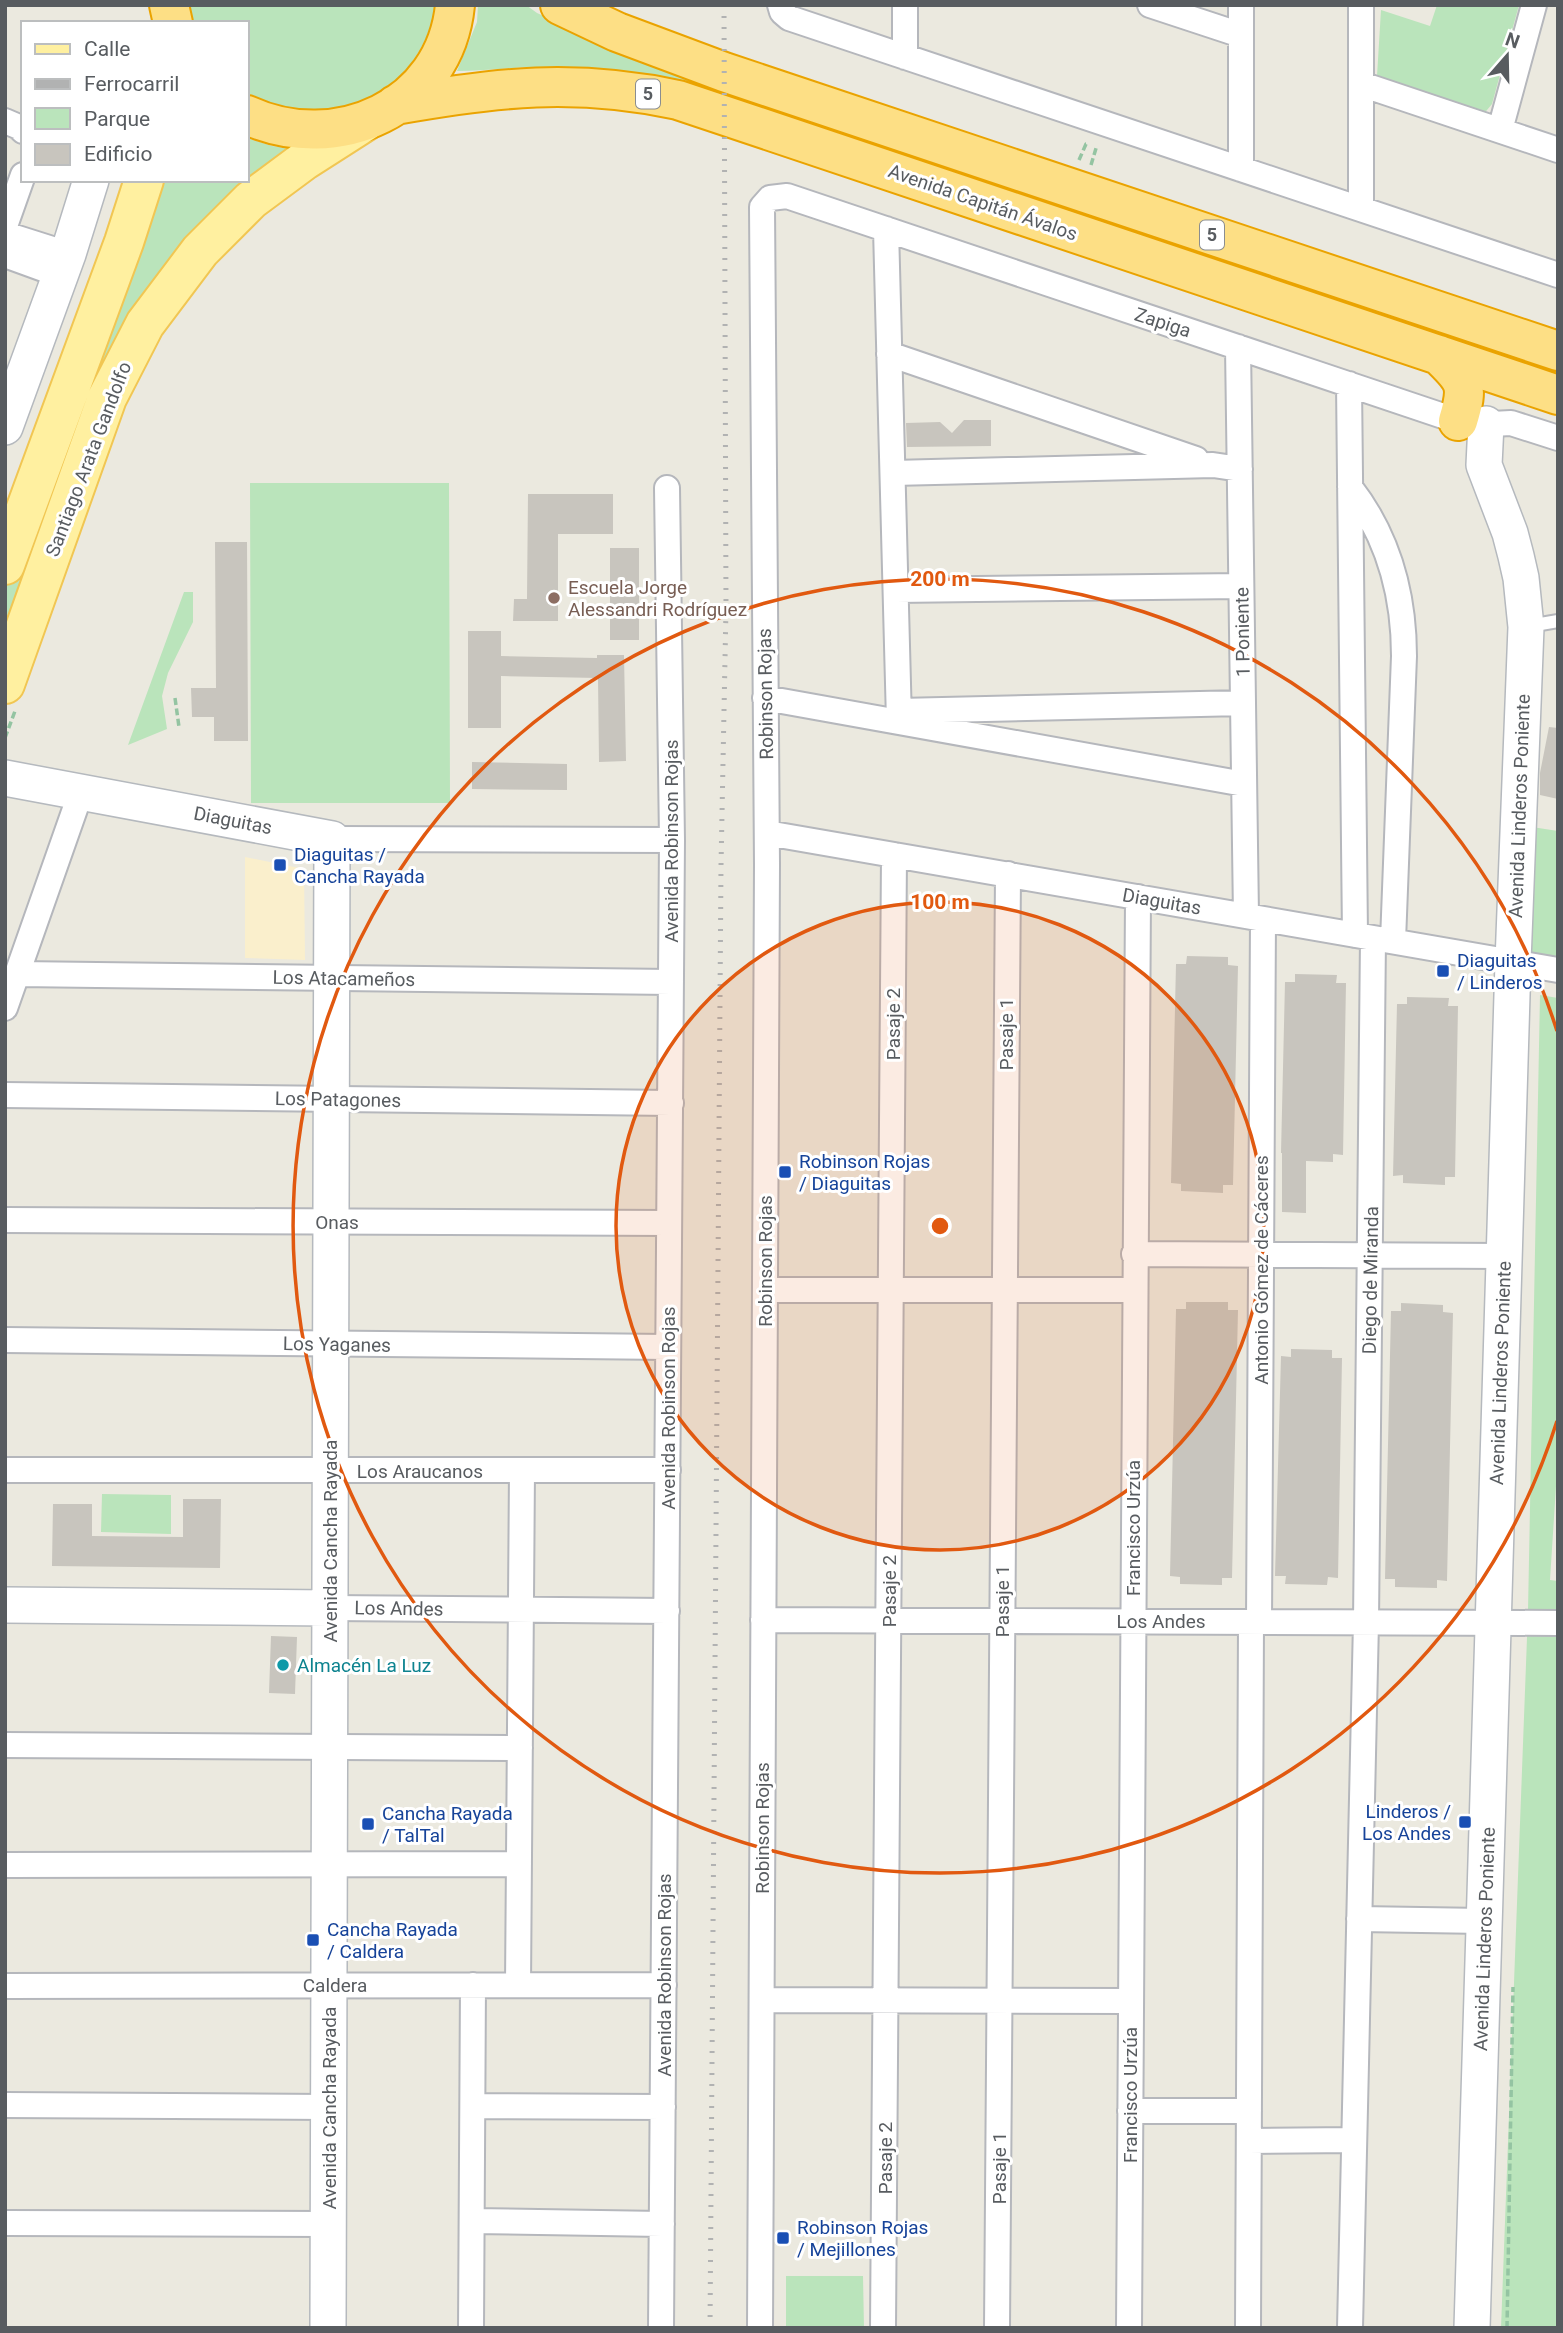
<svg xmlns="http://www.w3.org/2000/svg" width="1563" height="2333" font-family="Roboto,sans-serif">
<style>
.green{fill:#bae4bb}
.sand{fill:#faefcc}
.building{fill:#c8c5be}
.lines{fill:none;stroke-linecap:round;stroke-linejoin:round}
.lane-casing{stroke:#b5b7bc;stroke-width:16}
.street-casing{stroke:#b5b7bc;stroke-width:28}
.secondary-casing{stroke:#b5b9be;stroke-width:38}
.primary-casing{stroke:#f1c653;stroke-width:42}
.highway-casing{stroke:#eaa300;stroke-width:42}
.path{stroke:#94c4a2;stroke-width:3.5;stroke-dasharray:7 3.5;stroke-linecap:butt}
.lane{stroke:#fff;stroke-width:12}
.street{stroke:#fff;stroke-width:24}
.secondary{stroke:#fff;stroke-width:35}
.primary{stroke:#fff0a0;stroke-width:38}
.highway{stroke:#fddf85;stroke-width:38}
.rail{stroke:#b1b2b2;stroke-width:5;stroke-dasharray:2 9;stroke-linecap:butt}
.ring{fill:none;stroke:#e15910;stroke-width:3.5}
.education-dot{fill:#8d6e63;stroke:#fff;stroke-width:2.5}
.transit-dot{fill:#1a4fb4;stroke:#fff;stroke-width:2.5}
.culture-dot{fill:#0f9aa8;stroke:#fff;stroke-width:2.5}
.labels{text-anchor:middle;stroke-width:6;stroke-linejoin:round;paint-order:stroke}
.shield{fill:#fff;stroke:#8a8d90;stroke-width:2}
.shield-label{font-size:18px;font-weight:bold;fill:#585c60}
.street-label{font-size:19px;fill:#585c60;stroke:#fff}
.education-label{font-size:19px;fill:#785e54;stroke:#fff;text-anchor:start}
.transit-label{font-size:19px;fill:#164399;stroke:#fff;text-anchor:start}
.culture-label{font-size:19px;fill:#0d838f;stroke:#fff;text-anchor:start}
.centre{fill:#e15910;stroke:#fff;stroke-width:3.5}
.ring-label{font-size:21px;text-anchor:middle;font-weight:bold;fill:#e15910;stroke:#fff;stroke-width:6;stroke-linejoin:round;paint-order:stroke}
</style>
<rect width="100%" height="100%" fill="#ebe9df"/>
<path class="green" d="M188 5H436C419 97 328 136 247 94V23H192Z
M478 5H526L537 13 602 42 703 78 700 87C643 75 591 66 533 67 507 68 482 71 457 71L477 22Z
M1437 5H1519L1492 104 1482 116 1382 83 1377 76 1381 10 1430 26Z
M247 138 272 146 298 150 189 243 5 646V583L153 180H247Z
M250 483H449L450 803H251Z
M184 592H193V622L168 673 162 696 167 729 128 745Z
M1532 827 1558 831V959L1524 954Z
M1540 995 1558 998V1455L1550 1580 1558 1581V2328H1501L1528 1611Z
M102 1494 171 1495V1534L101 1532Z
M786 2276H863L864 2328H786Z"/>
<path class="sand" d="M245 857 304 869 305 960 245 958Z"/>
<path class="building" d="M964 420H991V446L907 447 906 423 940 422 952 433Z
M528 494H613V534H558V621H513L514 599H527Z
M215 542H247L248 741H214V717H192L191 688H216Z
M610 548H639V640H610Z
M468 631H501V656L597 658V655H624L626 761 599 762 598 678 501 676V728H468Z
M1549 727 1558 728V799L1540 795V773Z
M472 762 567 764V790L472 789Z
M1187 956 1228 957V965L1238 966 1233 1185H1223V1193L1181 1191V1184L1171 1183 1176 964H1186Z
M1295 974 1337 975 1336 983H1346L1343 1155 1333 1154V1162L1306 1161V1213L1282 1212V1153H1281L1285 982H1295Z
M1407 997 1449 998 1448 1006H1458L1455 1177H1445V1185L1403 1183V1175L1393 1176 1397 1004H1407Z
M1186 1302H1228V1310H1238L1232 1578H1222V1585L1180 1584V1577L1170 1576 1176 1309H1186Z
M1401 1303 1443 1305V1312L1453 1313 1447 1581 1437 1580V1588L1395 1587V1579H1385L1391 1311H1401Z
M1291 1349 1332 1350V1358H1342L1338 1578 1328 1577 1327 1585 1285 1584 1286 1576H1275L1281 1356 1291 1357Z
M183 1499H221L220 1568 52 1566 53 1504H92V1536L183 1537Z
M271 1636 297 1637 295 1694 269 1693Z"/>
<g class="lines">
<g class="lane-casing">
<path id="lane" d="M1529 626 1558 621"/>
</g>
<g class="street-casing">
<path id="street" d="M780 5 782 12 789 18 1558 275
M905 5V57
M1150 5 1241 35
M1241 5V169
M1361 5V209
M1361 84 1558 150
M5 121 19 127 23 131
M1500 130 1534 5
M5 226 23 175
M886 229 899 721
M5 234 68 254
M5 255 60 275
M1238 347 1246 916
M889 354 1196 459
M1349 384 1355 935
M893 473 1213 465 1240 469
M1350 487C1388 536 1404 595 1404 656L1393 941
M896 590 1241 586
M765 698 1244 784
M899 711 1243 703
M767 833 1558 970
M332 839 672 840
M18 974 671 982
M5 1008 81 792
M5 1095 671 1103
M5 1220 669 1223
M1134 1254 1504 1256
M765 1290H1134
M5 1340 668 1347
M5 1470H668
M330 1608 667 1611
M763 1620 1558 1623
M1259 1622 1263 919
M5 1745 520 1748
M5 1865 519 1864
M1359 1919 1484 1921
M518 1985 522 1470
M5 1986 664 1985
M762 2000 1131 2001
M5 2105 329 2107
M473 2106 663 2107
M1130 2111H1249
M1249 2141 1354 2140
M472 2221 662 2224
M5 2223 328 2224
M471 2328 473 1985
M661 2328 672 840 667 488
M760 2328 767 865 762 207 770 198 787 196 1458 421 1472 425 1511 423 1558 438
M883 2328 894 855
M997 2328 1008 874
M1129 2328 1138 897
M1248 2328 1251 1622
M1350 2328 1366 1622 1373 938"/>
</g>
<g class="secondary-casing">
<path id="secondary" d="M5 427 68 254 91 180
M5 778 332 839 328 2328
M5 1605 330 1608
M1472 2328 1513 962 1526 627 1521 578 1516 556 1510 533 1484 465 1486 424"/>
</g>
<g class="primary-casing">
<path id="primary" d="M5 565 124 242 144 180
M5 684 107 398 145 324 200 251 251 200 305 160 366 121"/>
</g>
<g class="highway-casing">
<path id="highway" d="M169 5 173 23
M560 5 617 32 724 72 1558 351
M395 105C497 87 575 78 678 100L1558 395
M247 115C336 156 445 108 455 5
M1439 355C1466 381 1469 385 1458 421"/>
</g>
<path class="path" d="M1079 160 1086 144H1089
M1091 165 1097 145
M175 698 179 727
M5 738 15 711
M1507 2328 1513 1987"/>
<use href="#lane" class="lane"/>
<use href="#street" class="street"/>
<use href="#secondary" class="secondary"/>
<use href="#primary" class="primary"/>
<use href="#highway" class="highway"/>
<path class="rail" d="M710 2328 721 866 726 608 724 5"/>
</g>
<circle cx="940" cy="1226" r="324" fill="#e15910" fill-opacity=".12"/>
<g class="ring">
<circle cx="940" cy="1226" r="324"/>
<path d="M1557 1421A647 647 0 1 1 1557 1031"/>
</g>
<circle class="education-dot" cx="554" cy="598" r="7"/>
<g class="transit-dot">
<rect x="273" y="858" width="14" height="14" rx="3.5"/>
<rect x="1436" y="964" width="14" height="14" rx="3.5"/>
<rect x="778" y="1165" width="14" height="14" rx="3.5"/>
<rect x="1458" y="1815" width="14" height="14" rx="3.5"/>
<rect x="361" y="1817" width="14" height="14" rx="3.5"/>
<rect x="306" y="1933" width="14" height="14" rx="3.5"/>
<rect x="776" y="2231" width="14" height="14" rx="3.5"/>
</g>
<circle class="culture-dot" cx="283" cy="1665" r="7"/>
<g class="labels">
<g class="shield">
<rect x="636" y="79.5" width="24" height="29" rx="5"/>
<rect x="1200" y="220.5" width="24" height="29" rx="5"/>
</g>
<g class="shield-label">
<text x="648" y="100">5</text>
<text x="1212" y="241">5</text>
</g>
<g class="street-label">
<text transform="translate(983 202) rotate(19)" y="7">Avenida Capitán Ávalos</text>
<text transform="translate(1163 322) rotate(18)" y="7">Zapiga</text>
<text transform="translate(88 459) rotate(-69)" y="7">Santiago Arata Gandolfo</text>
<text transform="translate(1242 632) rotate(-91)" y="7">1 Poniente</text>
<text transform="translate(765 694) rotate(-91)" y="7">Robinson Rojas</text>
<text transform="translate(1519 806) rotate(-88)" y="7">Avenida Linderos Poniente</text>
<text transform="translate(233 820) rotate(11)" y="7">Diaguitas</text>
<text transform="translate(671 841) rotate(-90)" y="7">Avenida Robinson Rojas</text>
<text transform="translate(1162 901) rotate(10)" y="7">Diaguitas</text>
<text transform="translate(344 978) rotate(1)" y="7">Los Atacameños</text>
<text transform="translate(893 1024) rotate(-90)" y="7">Pasaje 2</text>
<text transform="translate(1006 1034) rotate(-90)" y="7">Pasaje 1</text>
<text transform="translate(338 1099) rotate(1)" y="7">Los Patagones</text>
<text x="337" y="1229">Onas</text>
<text transform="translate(765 1261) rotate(-90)" y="7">Robinson Rojas</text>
<text transform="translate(1261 1270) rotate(-90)" y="7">Antonio Gómez de Cáceres</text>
<text transform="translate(1370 1280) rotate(-89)" y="7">Diego de Miranda</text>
<text transform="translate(337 1344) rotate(1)" y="7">Los Yaganes</text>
<text transform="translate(1500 1373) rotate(-88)" y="7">Avenida Linderos Poniente</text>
<text transform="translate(668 1408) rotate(-90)" y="7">Avenida Robinson Rojas</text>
<text x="420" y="1478">Los Araucanos</text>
<text transform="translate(1133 1528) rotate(-90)" y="7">Francisco Urzúa</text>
<text transform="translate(330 1541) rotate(-90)" y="7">Avenida Cancha Rayada</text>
<text transform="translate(889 1591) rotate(-90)" y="7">Pasaje 2</text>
<text transform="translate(1002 1601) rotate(-90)" y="7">Pasaje 1</text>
<text transform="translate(399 1608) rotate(1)" y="7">Los Andes</text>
<text x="1161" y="1628">Los Andes</text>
<text transform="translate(762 1828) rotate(-90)" y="7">Robinson Rojas</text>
<text transform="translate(1484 1939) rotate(-88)" y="7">Avenida Linderos Poniente</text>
<text transform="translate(664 1975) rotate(-90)" y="7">Avenida Robinson Rojas</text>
<text x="335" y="1992">Caldera</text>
<text transform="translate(1130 2095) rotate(-90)" y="7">Francisco Urzúa</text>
<text transform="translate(329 2108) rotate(-90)" y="7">Avenida Cancha Rayada</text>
<text transform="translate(885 2158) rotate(-90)" y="7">Pasaje 2</text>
<text transform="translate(999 2168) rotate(-90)" y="7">Pasaje 1</text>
</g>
<g class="education-label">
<text x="568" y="594">Escuela Jorge<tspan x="568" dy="22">Alessandri Rodríguez</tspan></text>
</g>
<g class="transit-label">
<text x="294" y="861">Diaguitas /<tspan x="294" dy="22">Cancha Rayada</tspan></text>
<text x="1457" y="967">Diaguitas<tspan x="1457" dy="22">/ Linderos</tspan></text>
<text x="799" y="1168">Robinson Rojas<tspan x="799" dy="22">/ Diaguitas</tspan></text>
<text x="1451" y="1818" text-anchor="end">Linderos /<tspan x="1451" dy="22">Los Andes</tspan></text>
<text x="382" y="1820">Cancha Rayada<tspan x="382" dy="22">/ TalTal</tspan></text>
<text x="327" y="1936">Cancha Rayada<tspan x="327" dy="22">/ Caldera</tspan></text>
<text x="797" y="2234">Robinson Rojas<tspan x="797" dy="22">/ Mejillones</tspan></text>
</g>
<g class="culture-label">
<text x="297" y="1672">Almacén La Luz</text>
</g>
</g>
<circle cx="940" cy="1226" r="10" class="centre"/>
<g class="ring-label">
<text x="940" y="586">200 m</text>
<text x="940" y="909">100 m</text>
</g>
<rect width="1563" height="2333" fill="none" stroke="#585c60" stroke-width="14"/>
<rect x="21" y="21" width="228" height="161" fill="#ffffff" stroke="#bcbebf" stroke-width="2"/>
<rect x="35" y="44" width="35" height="10" fill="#fff0a0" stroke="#bcbebf" stroke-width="2"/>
<text x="84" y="56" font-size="21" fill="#585c60">Calle</text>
<rect x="35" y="79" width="35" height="10" fill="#b1b2b2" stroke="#bcbebf" stroke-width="2"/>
<text x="84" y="91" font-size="21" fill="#585c60">Ferrocarril</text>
<rect x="35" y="108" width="35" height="21" fill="#bae4bb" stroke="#bcbebf" stroke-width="2"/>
<text x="84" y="126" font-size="21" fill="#585c60">Parque</text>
<rect x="35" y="144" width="35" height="21" fill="#c8c5be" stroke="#bcbebf" stroke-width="2"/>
<text x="84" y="161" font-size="21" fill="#585c60">Edificio</text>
<g transform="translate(1507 56) rotate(20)" stroke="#ffffff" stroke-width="5" paint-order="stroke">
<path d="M0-5L12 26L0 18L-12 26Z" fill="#585c60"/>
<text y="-10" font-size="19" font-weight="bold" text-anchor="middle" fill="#585c60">N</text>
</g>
</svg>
